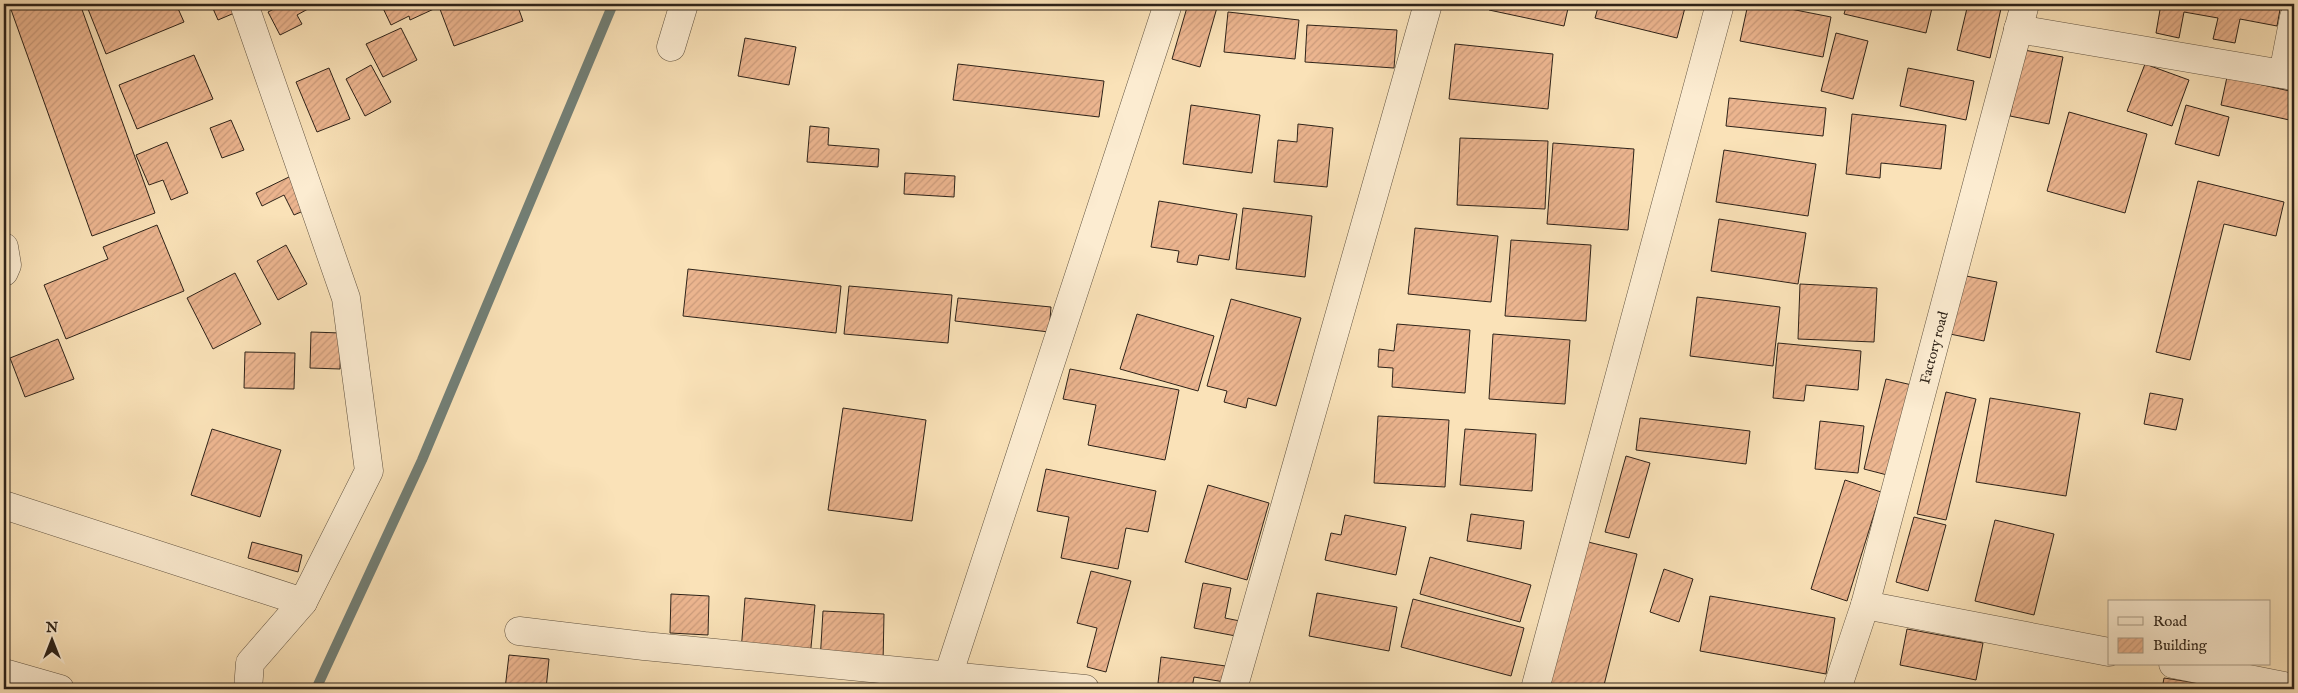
<svg xmlns="http://www.w3.org/2000/svg" width="2298" height="693" font-family="'IM FELL English',serif">
<style>
.lines{fill:none;stroke-linecap:round;stroke-linejoin:round}
.stream{stroke:#727f76;stroke-width:10}
.building{fill:url(#building-hatch);stroke:#2e2319}
.minor-casing{stroke:#615341;stroke-width:29}
.minor{stroke:#fcecd1;stroke-width:28}
.labels{text-anchor:middle;stroke-width:5;stroke-linejoin:round;paint-order:stroke}
.street-label{font-size:14px;fill:#2e2319;stroke:#fcecd1}
</style>
<defs>
<pattern id="building-hatch" width="6" height="6" patternUnits="userSpaceOnUse" patternTransform="scale(1.25)"><rect width="6" height="6" fill="#ecb58f"/><path d="M-1 1l2-2M0 6l6-6M5 7l2-2" fill="none" stroke="#cb9b7b"/></pattern>
</defs>
<rect width="100%" height="100%" fill="#fae2b8"/>
<filter id="stains"><feTurbulence type="fractalNoise" baseFrequency=".004" numOctaves="4"/><feColorMatrix values="0 0 0 0 .2 0 0 0 0 .09 0 0 0 0 .02 0 0 0 .5 -.17"/></filter>
<radialGradient id="worn" r=".72"><stop offset=".6" stop-color="#630" stop-opacity="0"/><stop offset="1" stop-color="#630" stop-opacity=".3"/></radialGradient>
<g class="lines">
<path class="stream" d="M316 689 422 460 613 4"/>
</g>
<path class="building" d="M4 4H80L155 213 92 236 9 4 4 6Z
M102 4H176L184 22 106 54 88 9Z
M211 4H236L239 11 218 20Z
M284 4H317L297 15 302 24 280 35 268 12Z
M381 4H434L436 8 410 20 409 16 391 25Z
M438 4H517L523 21 454 46Z
M1188 4H1218L1200 67 1172 59Z
M1490 4H1569L1564 26 1489 10Z
M1599 4H1686L1677 38 1595 18Z
M1748 4H1765L1831 17 1823 57 1740 41Z
M1847 4H1933L1926 33 1844 14Z
M1968 4H2002L1990 58 1957 50Z
M2161 4H2281L2277 26 2240 19 2235 43 2213 39 2218 18 2184 12 2179 38 2156 33Z
M1228 12 1299 20 1295 59 1224 52Z
M1307 25 1397 30 1394 68 1305 62Z
M401 28 417 60 383 77 366 44Z
M1836 33 1868 41 1853 99 1821 91Z
M745 38 796 47 789 85 738 76Z
M1455 44 1553 54 1548 109 1449 99Z
M2024 50 2063 57 2049 124 2010 116Z
M194 55 213 99 137 129 119 85Z
M958 64 1104 81 1099 117 953 100Z
M2145 64 2189 80 2172 126 2127 111Z
M371 65 391 102 365 116 346 79Z
M329 68 350 119 317 132 296 82Z
M1908 68 1974 81 1966 120 1900 106Z
M2227 77 2294 92V121L2221 105Z
M1729 98 1826 108 1823 136 1726 126Z
M1191 105 1260 115 1252 173 1183 164Z
M2186 105 2229 117 2219 156 2175 144Z
M2069 112 2147 134 2125 213 2047 191Z
M1852 114 1946 125 1941 169 1881 163 1880 178 1846 174Z
M231 120 244 150 222 158 210 128Z
M1298 124 1333 128 1327 187 1274 182 1278 140 1297 142Z
M810 126 829 128 828 145 879 149 878 167 807 162Z
M1460 138 1548 141 1545 209 1457 205Z
M167 142 188 193 171 200 163 180 149 185 136 155Z
M1553 143 1634 149 1628 230 1547 224Z
M1724 150 1816 164 1808 216 1716 202Z
M905 173 955 176 954 197 904 194Z
M291 176 308 209 294 215 284 195 262 206 256 193Z
M2198 181 2284 202 2276 236 2224 224 2190 360 2156 352Z
M1159 201 1237 214 1229 260 1199 255 1197 265 1177 262 1179 251 1151 247Z
M1243 208 1312 216 1305 277 1236 269Z
M1719 219 1806 233 1798 284 1711 271Z
M157 225 184 291 66 339 44 285 108 259 103 247Z
M1415 228 1498 236 1491 302 1408 294Z
M1511 240 1591 245 1586 321 1505 316Z
M286 245 307 284 278 300 257 261Z
M688 269 841 286 836 333 683 316Z
M235 273 261 324 213 349 187 298Z
M1961 275 1997 282 1984 341 1950 334Z
M1800 284 1877 288 1874 342 1798 339Z
M849 286 952 295 948 343 844 334Z
M1697 297 1780 307 1773 366 1690 356Z
M958 298 1051 307 1049 332 955 321Z
M1231 299 1301 318 1276 406 1248 398 1246 408 1224 402 1227 391 1207 386Z
M1137 314 1214 336 1198 391 1120 369Z
M1397 324 1470 330 1465 393 1392 387 1393 368 1378 367 1379 349 1394 351Z
M311 332 341 333 340 369 310 368Z
M1493 334 1570 340 1565 404 1489 399Z
M58 339 74 379 25 397 10 358Z
M1778 343 1861 351 1858 390 1806 385 1804 401 1773 398Z
M245 352 295 353 294 389 244 388Z
M1070 369 1179 390 1165 460 1088 445 1096 405 1063 399Z
M1886 379 1912 385 1891 476 1864 469Z
M1946 392 1976 399 1946 520 1917 514Z
M2150 393 2183 399 2176 430 2144 424Z
M1990 398 2080 413 2066 496 1976 482Z
M843 408 926 420 912 521 828 510Z
M1378 416 1449 420 1445 487 1374 483Z
M1640 418 1750 431 1746 464 1636 450Z
M1820 421 1864 426 1858 473 1815 469Z
M212 429 281 450 260 517 191 495Z
M1465 429 1536 434 1532 491 1460 485Z
M1626 456 1650 463 1629 538 1605 532Z
M1046 469 1156 491 1148 532 1126 528 1118 569 1061 558 1069 517 1037 511Z
M1845 480 1881 492 1847 601 1811 589Z
M1208 485 1269 503 1247 580 1185 562Z
M1471 514 1524 521 1521 549 1467 541Z
M1345 515 1406 527 1396 575 1325 560 1331 533 1341 535Z
M1914 517 1946 525 1928 591 1896 582Z
M1995 520 2054 534 2034 615 1975 601Z
M1584 541 1637 554 1603 689H1564L1547 685Z
M252 542 302 555 298 572 248 558Z
M1430 557 1531 585 1520 622 1420 594Z
M1664 569 1693 579 1679 622 1650 612Z
M1091 571 1131 581 1106 672 1087 667 1097 628 1077 623Z
M1203 583 1231 588 1225 618 1245 622 1241 637 1194 628Z
M1317 593 1397 607 1389 651 1309 636Z
M671 594 709 596 708 635 670 633Z
M1710 596 1835 618 1826 674 1700 651Z
M745 598 815 605 810 658 741 652Z
M1413 599 1524 628 1511 676 1401 647Z
M823 611 884 614 883 664 820 662Z
M1907 629 1983 643 1976 680 1900 665Z
M509 655 549 659 546 689H505Z
M1161 657 1233 667 1231 683 1194 677 1192 688 1158 683Z
M2164 678 2224 687 2223 689H2162Z"/>
<g class="lines">
<g class="minor-casing">
<g id="minor">
<path d="M244 4 346 298 369 471 303 602 250 663 248 689"/>
<path d="M2018 29 2294 76"/>
<path d="M671 47 684 4"/>
<path d="M2283 74 2294 17"/>
<path d="M4 247 7 265 4 272"/>
<path d="M4 505 303 602"/>
<path d="M1865 605 2109 652"/>
<path d="M519 631 644 646 1085 689"/>
<path d="M2173 664 2294 688"/>
<path d="M4 673 60 689"/>
<path d="M948 676 1168 4"/>
<path d="M1233 689 1428 4"/>
<path d="M1535 689 1720 4"/>
<path id="s1" d="M1837 689 1865 605 2025 4"/>
</g>
</g>
<use href="#minor" class="minor"/>
</g>
<g class="labels">
<g class="street-label">
<text dy="5" stroke="none"><textPath href="#s1" startOffset="355">Factory road</textPath></text>
</g>
</g>
<rect width="2298" height="693" fill="none" stroke="#fae2b8" stroke-width="20"/>
<rect x="5" y="5" width="2288" height="683" fill="none" stroke="#2e2319" stroke-width="2.5"/>
<rect x="10" y="10" width="2278" height="673" fill="none" stroke="#2e2319"/>
<rect x="2108" y="600" width="162" height="65" fill="#fcecd1" stroke="#aa9c87"/>
<rect x="2118" y="617" width="25" height="8" fill="#fcecd1" stroke="#aa9c87"/>
<text x="2153" y="626" font-size="15" fill="#2e2319">Road</text>
<rect x="2118" y="638" width="25" height="15" fill="url(#building-hatch)" stroke="#aa9c87"/>
<text x="2153" y="650" font-size="15" fill="#2e2319">Building</text>
<g transform="translate(52 640)" stroke="#fcecd1" stroke-width="4" paint-order="stroke">
<path d="M0-4L9 19L0 12L-9 19Z" fill="#2e2319"/>
<text y="-8" font-size="14" font-weight="bold" text-anchor="middle" fill="#2e2319">N</text>
</g>
<rect width="100%" height="100%" filter="url(#stains)"/>
<rect width="100%" height="100%" fill="url(#worn)"/>
</svg>
